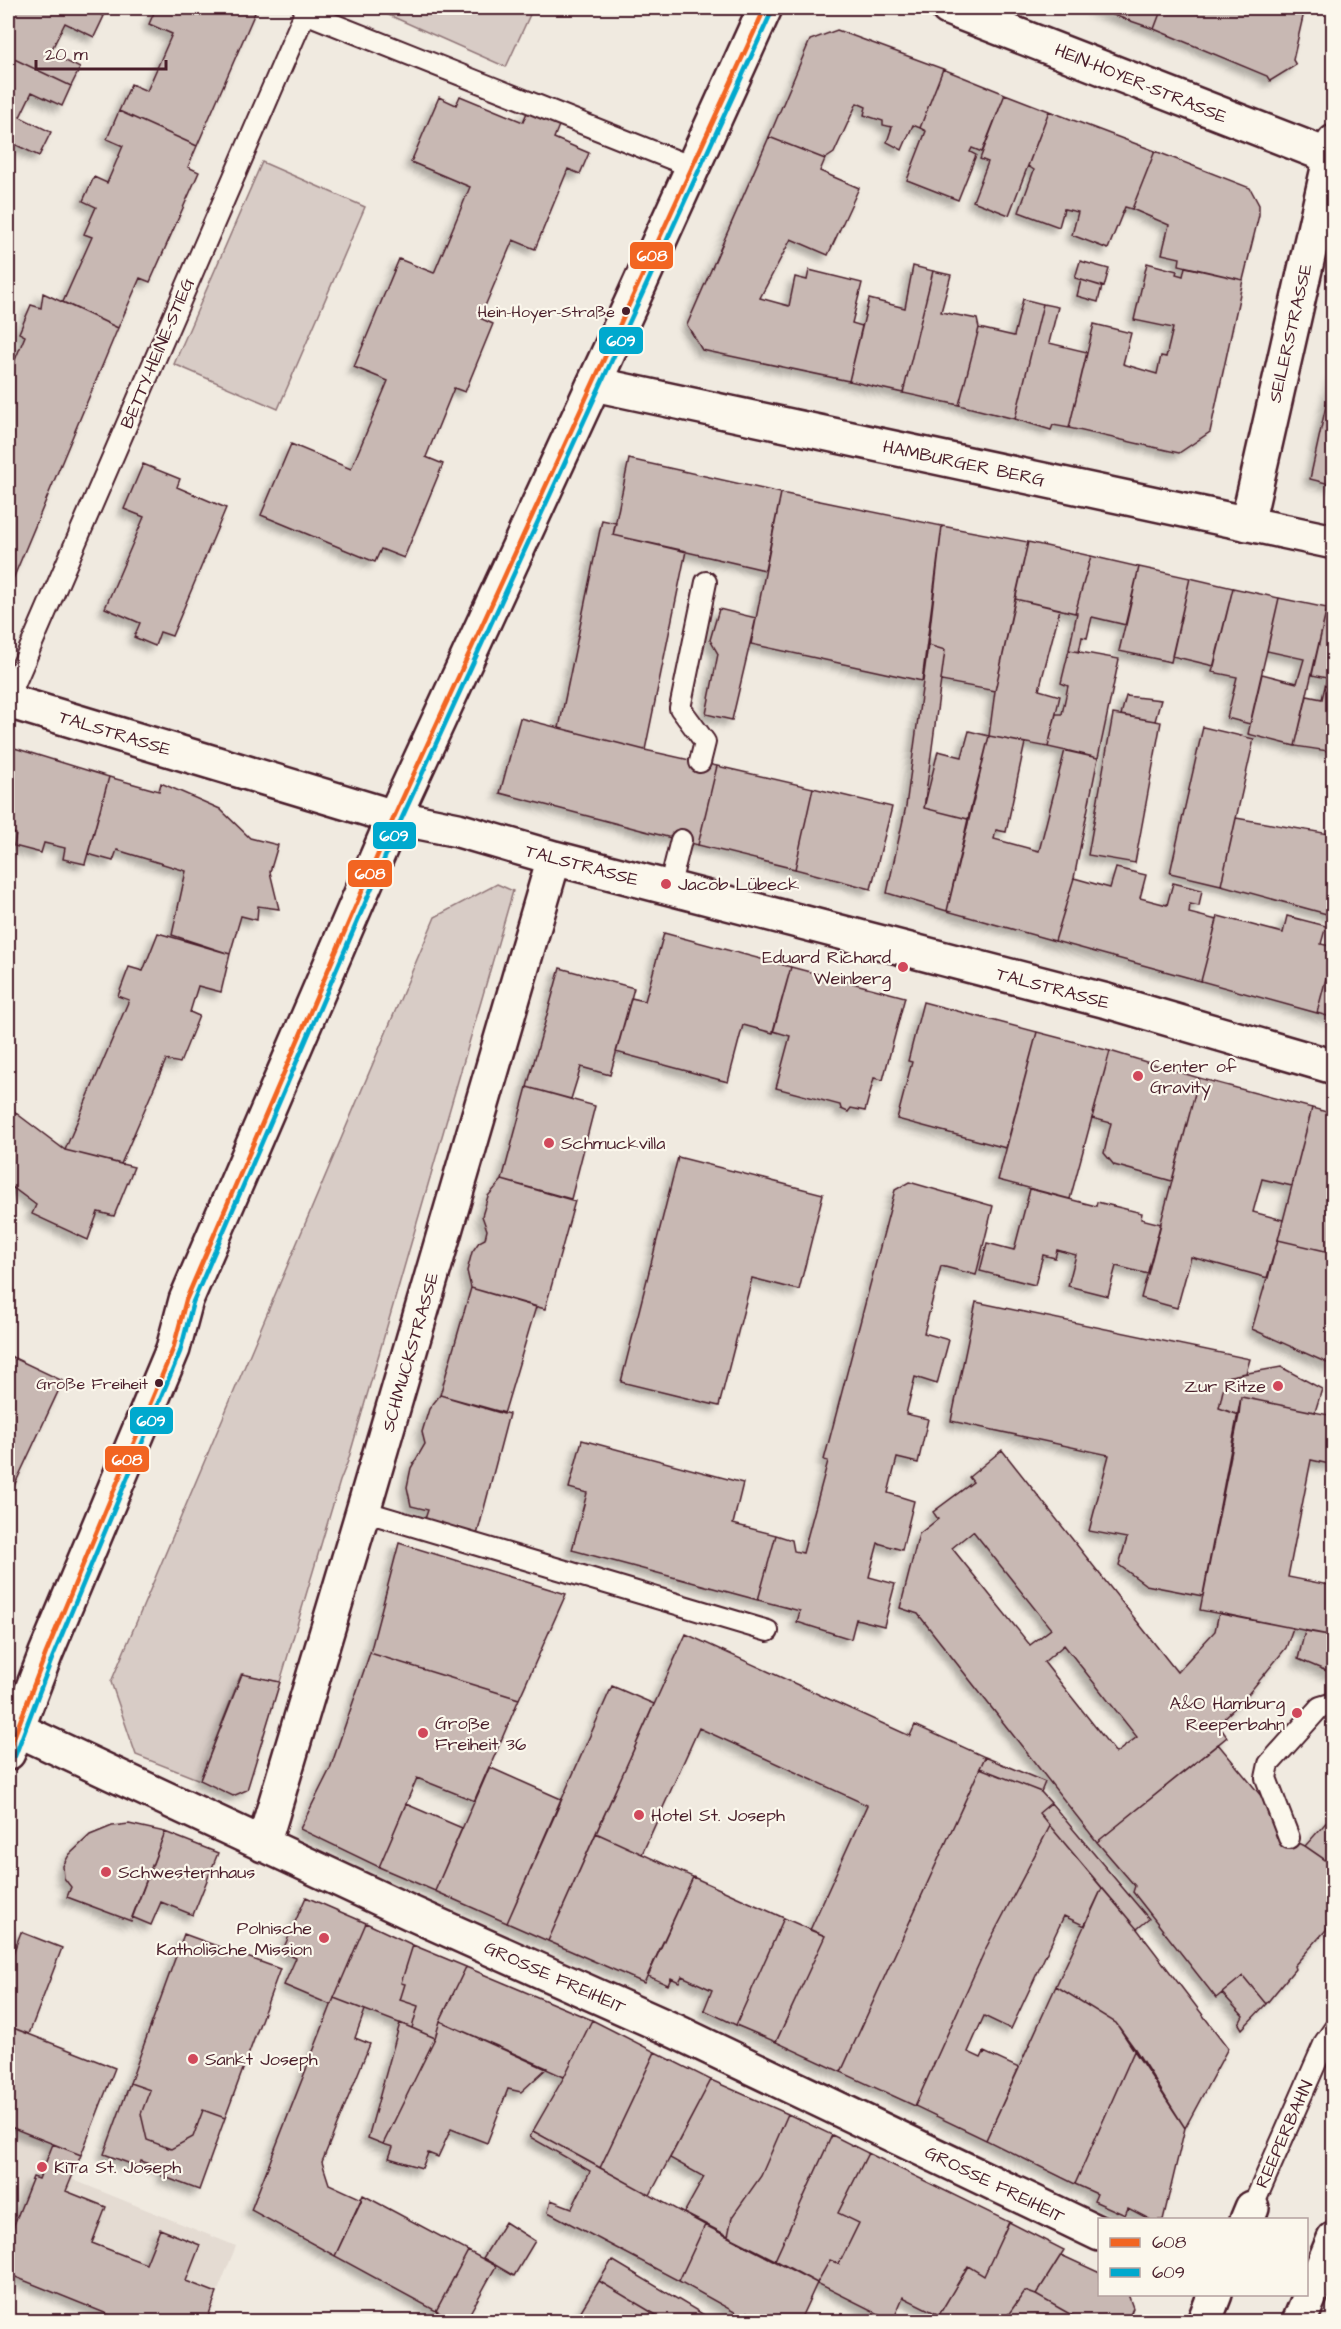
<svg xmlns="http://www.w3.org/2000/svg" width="1341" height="2329" font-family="'Architects Daughter',sans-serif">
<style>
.built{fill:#e4dbd2}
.green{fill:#d8ccc6;stroke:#917678;stroke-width:1.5}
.building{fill:#c8b8b3;stroke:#4a1f2b;stroke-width:1.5;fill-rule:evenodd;filter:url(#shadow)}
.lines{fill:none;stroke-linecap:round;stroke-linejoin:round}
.service-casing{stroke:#4a1f2b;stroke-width:24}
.minor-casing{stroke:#4a1f2b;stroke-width:38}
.secondary-casing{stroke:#4a1f2b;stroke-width:38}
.service{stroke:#fbf7ec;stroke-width:20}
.minor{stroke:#fbf7ec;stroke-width:33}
.secondary{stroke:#fbf7ec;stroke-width:33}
.bus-1-casing{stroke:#fbf7ec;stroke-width:9}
.bus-2-casing{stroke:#fbf7ec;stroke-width:9}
.bus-1{stroke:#f26522;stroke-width:4.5}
.bus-2{stroke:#00a9ce;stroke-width:4.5}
.bus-dot{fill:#4a1f2b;stroke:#fbf7ec;stroke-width:2}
.poi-dot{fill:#d1495b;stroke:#fbf7ec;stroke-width:2}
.labels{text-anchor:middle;stroke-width:4.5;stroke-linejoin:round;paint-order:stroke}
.bus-label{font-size:16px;fill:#4a1f2b;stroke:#fbf7ec;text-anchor:end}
.street-label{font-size:18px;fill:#4a1f2b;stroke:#fbf7ec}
.poi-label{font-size:18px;fill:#4a1f2b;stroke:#fbf7ec;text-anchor:start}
.line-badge{stroke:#fbf7ec;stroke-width:2}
.badge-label{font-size:16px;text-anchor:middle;font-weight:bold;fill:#fff}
</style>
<defs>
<filter id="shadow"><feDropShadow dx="-5.5" dy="5.5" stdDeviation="3" flood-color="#0004"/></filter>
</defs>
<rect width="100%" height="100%" fill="#f0eae0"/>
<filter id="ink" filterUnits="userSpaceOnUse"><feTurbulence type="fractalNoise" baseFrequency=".0167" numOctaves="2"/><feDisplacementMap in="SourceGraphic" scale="12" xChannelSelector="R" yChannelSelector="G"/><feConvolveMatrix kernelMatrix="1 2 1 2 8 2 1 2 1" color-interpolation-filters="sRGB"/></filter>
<g filter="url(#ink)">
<path class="built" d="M8 2026 115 2068 71 2179 236 2246 217 2293 127 2322 8 2274V2240L17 2217 8 2214Z"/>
<path class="green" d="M373 8H533L506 67Z
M262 162 365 207 278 409 174 364Z
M497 884 513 891 348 1461 340 1481 280 1682 241 1674 200 1780 136 1755 111 1682 435 917Z"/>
<path class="building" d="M9 8H86L104 16 94 37 65 23 50 53 80 68 71 86 8 56V11Z
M156 8H257L197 146 119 111 131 84 147 91 172 34 149 24Z
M1093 8H1162L1154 29Z
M1162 8H1305L1293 60 1296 65 1270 81 1267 76 1154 29Z
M837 30 943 69 920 128 913 125 902 150 887 142 892 127 883 125V121L864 115 866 107 857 103 834 153 825 159 769 137 810 40Z
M8 56 71 86 62 106 32 92 20 117 51 132 39 156 8 141Z
M943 69 1005 94 982 152 972 148 970 152 976 155 958 200 907 180 926 131 920 128Z
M1005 94 1049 111 1009 215 973 201 988 162 980 159Z
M460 96 523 122 528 110 560 123 554 138 589 153 580 174 568 169 535 249 513 240 480 318 493 324 465 392 454 388 426 457 443 464 404 558 381 549 375 562 261 515 291 444 351 469 388 381 354 367 399 259 434 273 470 187 411 162 439 97 456 105Z
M119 111 197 146 188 167 199 172 150 282 140 278 118 328 63 302 92 237 84 234 96 207 83 201 94 177 107 183 123 146 107 139Z
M1049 111 1155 151 1132 209 1125 207 1108 249 1072 235 1078 212 1064 209 1059 227 1019 212 1034 170 1028 166Z
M769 137 825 159 820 171 859 188 828 255 791 239 760 298 789 306 795 277 807 280 809 270 862 283 852 323 862 326 849 381 702 350 687 325Z
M1155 151 1250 188 1259 205V215L1243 280 1179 265 1180 258 1162 254 1169 225 1132 209Z
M1080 261 1109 269 1104 287 1075 278Z
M1147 263 1177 271 1176 274 1183 276 1185 267 1243 280 1210 432 1179 453 1069 428 1094 324 1131 333 1123 364 1157 374 1161 356 1166 357 1173 328 1134 320Z
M913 266 933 271 903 393 849 381 869 299 905 308Z
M933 271 951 275 941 312 977 319 979 328 959 405 903 393Z
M1081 280 1102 286 1098 302 1077 296Z
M43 293 118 328 8 591V365L12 367 25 336 19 333 31 305 41 308Z
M1023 299 1043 304 1015 419 959 405 979 328 1014 336Z
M1043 304 1058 307 1049 343 1087 352 1069 428 1053 425 1051 430 1015 419Z
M1334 374V403L1327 401Z
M1327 401 1334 403V485L1310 479Z
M629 459 781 493 765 570 613 535Z
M143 464 180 479 177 487 226 508 172 636 160 632 155 646 134 637 140 623 105 608 144 517 124 509Z
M781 493 942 526 922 681 751 644Z
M602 520 616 523 613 535 686 551 645 750 559 728Z
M942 526 1028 542 995 691 941 681 945 650 928 645Z
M1028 542 1091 556 1075 613 1015 599Z
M1091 556 1139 567 1126 625 1092 617 1087 638 1082 637 1079 652 1069 650 1077 613H1075Z
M1139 567 1190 578 1171 662 1119 651Z
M1190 578 1233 588 1214 666 1172 656Z
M1233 588 1279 598 1250 724 1227 718 1237 677 1212 672Z
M1279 598 1327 608 1295 746 1248 734 1262 674 1297 683 1304 659 1267 651Z
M1015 599 1060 609 1039 690 1060 696 1048 747 989 736 995 691Z
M1327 608 1334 609V752L1295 746 1307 696 1322 699 1327 678 1312 675Z
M719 609 756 618 732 720 706 714 718 654 710 640Z
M928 645 945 650 924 808 968 819 947 911 887 893 906 806Z
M1069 650 1119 659 1098 758 1048 747 1056 714H1062L1068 686 1061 683Z
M1126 696 1161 700 1155 721 1121 715Z
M1113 714 1161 722 1135 863 1088 855Z
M520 718 645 750 717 766 698 845 500 793Z
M1203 727 1254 739 1221 885 1170 873Z
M969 731 989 736 968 819 924 808 938 751 962 757Z
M989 736 1025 743 1006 832 996 830 994 839 1039 851 1065 750 1098 758 1074 878 1055 941 947 911Z
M8 746 109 777 85 864 63 859 65 848 44 843 41 853 14 846 16 834 8 831Z
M717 766 813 788 795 869 698 845Z
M109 777 159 791 161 783 220 809 250 838 278 845 270 872 279 909 258 906 257 920 241 916 230 954 172 935 186 871 117 850 113 861 88 854Z
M813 788 892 807 871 889 795 869Z
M1236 818 1329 834 1331 828H1334V916L1221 885Z
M1116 868 1146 875 1140 898 1167 905 1173 883 1202 890 1199 906 1190 904 1189 913 1217 920 1201 981 1055 941 1074 878 1110 888Z
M1218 916 1283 933 1287 916 1326 926 1321 944 1334 947 1317 1013 1201 981Z
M158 933 230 954 221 992 198 986 190 1012 199 1016 180 1063 166 1060 121 1164 65 1150 129 1000 118 996 129 967 143 971Z
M664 933 791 967 773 1033 743 1025 728 1082 616 1052 631 998 645 1001Z
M1334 947V1018L1317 1013Z
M791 967 905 997 883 1080 874 1078 865 1111 851 1108 848 1112 841 1109 840 1105 776 1088 790 1036 773 1031Z
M560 968 634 988 610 1075 581 1067 571 1099 527 1087Z
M923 1002 1037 1032 1006 1148 897 1119 912 1062 908 1061Z
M1037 1032 1110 1051 1070 1199 998 1180Z
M1110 1051 1199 1078 1172 1181 1114 1165 1104 1153 1111 1123 1092 1118Z
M1199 1078 1312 1108 1292 1186 1262 1179 1253 1212 1283 1220 1268 1278 1191 1257 1177 1308 1141 1298Z
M527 1087 595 1106 571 1199 502 1180Z
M8 1107 65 1150 134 1167 114 1216 98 1212 88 1240 32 1214 36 1205 8 1184Z
M1312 1108 1334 1114V1253L1278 1240Z
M678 1157 823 1194 799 1290 752 1278 719 1406 621 1382Z
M502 1180 575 1201 545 1309 471 1288 467 1271 472 1252 479 1242 485 1239 487 1230 482 1216 488 1196Z
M909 1182 993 1206 976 1275 941 1266 924 1333 949 1340 937 1384 915 1377 906 1414 928 1419 918 1463 897 1458 888 1493 914 1501 902 1550 878 1543 869 1577 895 1584 884 1626 856 1619 851 1639 797 1622 800 1611 758 1600 776 1535 792 1540 794 1551 803 1553 828 1461 824 1460 895 1190Z
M1030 1189 1096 1206 1097 1202 1142 1213 1141 1219 1161 1224 1148 1274 1116 1266 1108 1296 1068 1286 1076 1255 1057 1250 1055 1258 1043 1255 1035 1285 980 1271 987 1243 1014 1250Z
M1278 1240 1334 1253V1366L1252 1329Z
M471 1288 536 1307 504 1414 440 1395Z
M976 1302 1250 1359 1246 1373 1226 1377 1219 1408 1239 1415 1203 1596 1146 1585 1119 1565 1127 1538 1089 1531 1109 1455 951 1421Z
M8 1355 63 1381 8 1499Z
M1281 1367 1322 1389 1315 1412 1241 1397 1239 1415 1219 1408 1226 1377Z
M440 1395 509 1414 477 1535 425 1519 428 1510 411 1506 407 1487 411 1468 425 1444 422 1432 429 1409Z
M1241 1397 1334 1416V1465L1311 1460 1288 1577 1334 1586V1636L1200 1610Z
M582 1440 743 1483 733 1524 776 1535 758 1600 572 1550 587 1493 569 1488Z
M1002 1450 1177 1672 1215 1631 1219 1613 1293 1628 1286 1648 1245 1698 1218 1724 1227 1737 1097 1842 918 1614 900 1608 919 1534 938 1519 933 1512 973 1482 969 1477ZM973 1531 1051 1629 1030 1645 952 1548ZM1064 1645 1137 1737 1116 1753 1044 1662Z
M399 1543 566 1594 519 1699 370 1653Z
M1305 1631 1334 1636V1674L1298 1659Z
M686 1634 910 1736 915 1725 985 1757 841 2072 776 2042 825 1936 810 1930 867 1805 699 1728 642 1854 596 1833Z
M370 1653 519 1699 475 1801 417 1778 379 1867 300 1829 330 1769Z
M242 1674 280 1682 247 1790 233 1796 200 1780Z
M612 1686 654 1704 548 1941 507 1923Z
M1218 1744 1277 1815 1289 1838 1305 1846 1334 1866V1921L1294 1966 1295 1969 1266 2004 1243 1976 1216 1998 1133 1892 1135 1886 1097 1842Z
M985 1757 1045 1782 1041 1792 980 1768Z
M489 1767 561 1799 507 1923 435 1891Z
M980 1768 1041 1792 1051 1803 1039 1813 1050 1826 986 1948 915 2106 841 2072Z
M1051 1803 1149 1919 1137 1929 1039 1813Z
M406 1804 462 1828 435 1891 379 1867Z
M1331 1817 1334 1818V1866L1305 1846Z
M129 1824 165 1832 131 1921 67 1897 71 1887 64 1878 63 1866 69 1855 90 1835 112 1826Z
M1050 1826 1102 1888 1085 1926 1064 1916 1011 2029 984 2016 968 2052 981 2058 984 2052 1019 2068 986 2140 915 2106 986 1948Z
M165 1832 218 1853 193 1915 161 1902 151 1925 132 1917Z
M596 1833 693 1877 644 1983 548 1941Z
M693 1877 784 1918 736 2025 704 2010 712 1990 682 1976 679 1982 671 1978 668 1985 648 1976Z
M1102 1888 1137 1929 1228 2048 1185 2128 1116 2023 1056 1986Z
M306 1897 366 1923 331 2005 284 1985 296 1958 282 1952Z
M784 1918 825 1936 776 2042 736 2025Z
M366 1923 413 1945 401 1983 405 1984 400 2000 418 2006 412 2028 334 1998Z
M21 1932 62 1948 29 2034 8 2026V1967Z
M184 1934 280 1969 225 2118 203 2110 193 2137 171 2149 147 2140 141 2114 150 2090 130 2083Z
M413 1945 466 1967 440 2021 435 2038 412 2028 418 2006 400 2000 405 1984 401 1983Z
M466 1967 592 2020 564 2077 440 2021Z
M1243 1976 1266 2004 1242 2029 1239 2024 1243 2016 1222 1993Z
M1056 1986 1116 2023 1135 2049 1075 2184 986 2140Z
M334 1998 365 2010 355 2038 370 2044 322 2162 329 2184 362 2199 335 2256 251 2210Z
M592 2020 655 2052 600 2168 533 2131 564 2077Z
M440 2021 547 2068 521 2092 508 2089 487 2143 451 2129 438 2157 428 2153 422 2168 389 2158 393 2147 383 2144 435 2038Z
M400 2023 435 2038 383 2144 368 2138Z
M8 2026 115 2068 81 2155 8 2126Z
M1135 2049 1185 2128 1163 2220H1151L1128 2208 1125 2215 1094 2201 1097 2194 1075 2184Z
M655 2052 711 2080 650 2195 600 2168Z
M711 2080 788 2114 761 2176 732 2217 728 2236 684 2213 704 2177 670 2158Z
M130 2083 150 2090 141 2114 147 2140 171 2149 193 2137 203 2110 225 2118 199 2190 162 2176 165 2169 141 2161 139 2167 104 2154Z
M788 2114 832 2135 775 2260 728 2236 732 2217 761 2176Z
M533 2131 705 2225 679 2281 548 2212 551 2200 572 2208 590 2171 530 2137Z
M832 2135 868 2153 838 2213 859 2223 839 2264 830 2260 817 2283 775 2260Z
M53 2144 81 2155 66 2191 106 2207 92 2243 146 2264 160 2229 200 2245 186 2281 217 2293 206 2322H127L8 2274V2240L33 2177 39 2179Z
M868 2153 1009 2222 984 2276 968 2266 939 2315 903 2297 893 2321 817 2283 830 2260 839 2264 859 2223 838 2213Z
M363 2195 468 2251 436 2311 335 2256Z
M505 2222 535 2241 514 2276 483 2258Z
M1009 2222 1064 2250 1036 2295 1025 2291 1003 2322H949L939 2315 968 2266 984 2276Z
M705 2225 817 2283 799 2322H763L748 2312 745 2318 679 2281Z
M468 2251 496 2266 465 2322H455L436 2311Z
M1061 2255 1100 2273V2294H1128L1133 2308 1127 2322H1084L1036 2295Z
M612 2260 716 2322H668L599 2281Z
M599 2281 668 2322H593L579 2314Z
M1025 2291 1036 2295 1084 2322H1003Z
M579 2314 593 2322H575Z"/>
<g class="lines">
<g class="service-casing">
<path id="service" d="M305 13 692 167
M8 699 307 8
M700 762 705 742 680 708 706 582
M669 888 681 840
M363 1511 768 1631
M1289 1838 1266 1778 1269 1764 1320 1707 1330 1704 1334 1705
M1252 2208 1325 2042 1334 2029"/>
</g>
<g class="minor-casing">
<path id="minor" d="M948 8 1334 158
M594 384 1334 542
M1247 524 1334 142
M8 701 394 817 458 830 554 858 1107 1001 1334 1067
M8 1725 411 1913 673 2030 1100 2234
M263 1845 363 1511 554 858
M1247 2220 1252 2208
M1204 2322 1215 2294"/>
</g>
<g class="secondary-casing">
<path id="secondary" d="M8 1753 46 1653 173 1349 186 1300 394 817 628 310 765 8
M1299 2322 1334 2239"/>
</g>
<use href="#service" class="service"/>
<use href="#minor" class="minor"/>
<use href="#secondary" class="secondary"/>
<g class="bus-1-casing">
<path id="bus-1" d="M8 1753 46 1653 173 1349 186 1300 394 817 765 8"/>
</g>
<g class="bus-2-casing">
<path id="bus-2" d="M15 1756 53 1656 180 1352 193 1302 401 820 772 11"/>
</g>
<use href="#bus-1" class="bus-1"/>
<use href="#bus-2" class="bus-2"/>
</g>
</g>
<g class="bus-dot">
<circle cx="626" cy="311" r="5"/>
<circle cx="159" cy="1383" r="5"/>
</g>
<g class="poi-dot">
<circle cx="666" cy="884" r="6"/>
<circle cx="903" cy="967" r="6"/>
<circle cx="1138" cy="1076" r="6"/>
<circle cx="549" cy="1143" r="6"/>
<circle cx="1278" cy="1386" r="6"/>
<circle cx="1297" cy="1713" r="6"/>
<circle cx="423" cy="1733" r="6"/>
<circle cx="639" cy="1815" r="6"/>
<circle cx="106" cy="1872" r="6"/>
<circle cx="324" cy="1938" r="6"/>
<circle cx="193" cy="2059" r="6"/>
<circle cx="42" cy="2167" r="6"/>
</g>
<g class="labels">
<g class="bus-label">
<text x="615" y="317">Hein-Hoyer-Straße</text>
<text x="148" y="1389">Große Freiheit</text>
</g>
<g class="street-label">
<text transform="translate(1141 83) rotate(22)" y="6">HEIN-HOYER-STRASSE</text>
<text transform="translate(1290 333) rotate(-77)" y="6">SEILERSTRASSE</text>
<text transform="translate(157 353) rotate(-67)" y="6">BETTY-HEINE-STIEG</text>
<text transform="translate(964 463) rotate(12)" y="6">HAMBURGER BERG</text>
<text transform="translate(115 733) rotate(17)" y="6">TALSTRASSE</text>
<text transform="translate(582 865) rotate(15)" y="6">TALSTRASSE</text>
<text transform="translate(1053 988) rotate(15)" y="6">TALSTRASSE</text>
<text transform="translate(410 1352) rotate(-74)" y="6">SCHMUCKSTRASSE</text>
<text transform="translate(555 1977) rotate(24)" y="6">GROSSE FREIHEIT</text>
<text transform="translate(1284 2134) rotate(-66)" y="6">REEPERBAHN</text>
<text transform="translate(995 2184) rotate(26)" y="6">GROSSE FREIHEIT</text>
</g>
<g class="poi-label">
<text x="678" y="890">Jacob Lübeck</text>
<text x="891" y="963" text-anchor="end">Eduard Richard<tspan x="891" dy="21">Weinberg</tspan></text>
<text x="1150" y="1072">Center of<tspan x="1150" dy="21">Gravity</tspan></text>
<text x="561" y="1149">Schmuckvilla</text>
<text x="1266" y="1392" text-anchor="end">Zur Ritze</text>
<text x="1285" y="1709" text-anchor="end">A&amp;O Hamburg<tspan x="1285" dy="21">Reeperbahn</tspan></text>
<text x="435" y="1729">Große<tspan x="435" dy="21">Freiheit 36</tspan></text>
<text x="651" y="1821">Hotel St. Joseph</text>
<text x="118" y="1878">Schwesternhaus</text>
<text x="312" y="1934" text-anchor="end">Polnische<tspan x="312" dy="21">Katholische Mission</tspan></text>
<text x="205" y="2065">Sankt Joseph</text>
<text x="54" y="2173">KiTa St. Joseph</text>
</g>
</g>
<g class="line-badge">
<rect x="629" y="241" width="45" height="29" rx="6" fill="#f26522"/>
<rect x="598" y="326" width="46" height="29" rx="6" fill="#00a9ce"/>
<rect x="372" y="821" width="45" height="29" rx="6" fill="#00a9ce"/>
<rect x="347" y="859" width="46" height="29" rx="6" fill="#f26522"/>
<rect x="129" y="1406" width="45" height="29" rx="6" fill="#00a9ce"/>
<rect x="104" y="1445" width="46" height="28" rx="6" fill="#f26522"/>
</g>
<g class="badge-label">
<text x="652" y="261">608</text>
<text x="621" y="346">609</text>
<text x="394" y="841">609</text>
<text x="370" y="879">608</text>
<text x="151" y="1426">609</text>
<text x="127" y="1465">608</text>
</g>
<rect width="1341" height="2329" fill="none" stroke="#fbf7ec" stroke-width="30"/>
<rect x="15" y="15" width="1311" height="2299" fill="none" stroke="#4a1f2b" stroke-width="2" filter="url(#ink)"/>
<rect x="1098" y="2218" width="210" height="78" fill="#fbf7ec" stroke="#b4a19f" stroke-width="1.5"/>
<rect x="1110" y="2238" width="30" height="9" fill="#f26522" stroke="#b4a19f" stroke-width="1.5"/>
<text x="1152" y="2248" font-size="18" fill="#4a1f2b">608</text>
<rect x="1110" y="2268" width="30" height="9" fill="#00a9ce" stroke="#b4a19f" stroke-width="1.5"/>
<text x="1152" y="2278" font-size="18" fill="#4a1f2b">609</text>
<path d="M36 60v9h130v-9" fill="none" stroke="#4a1f2b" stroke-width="3"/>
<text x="45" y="60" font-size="18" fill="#4a1f2b" stroke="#fbf7ec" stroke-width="4.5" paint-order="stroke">20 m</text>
</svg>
